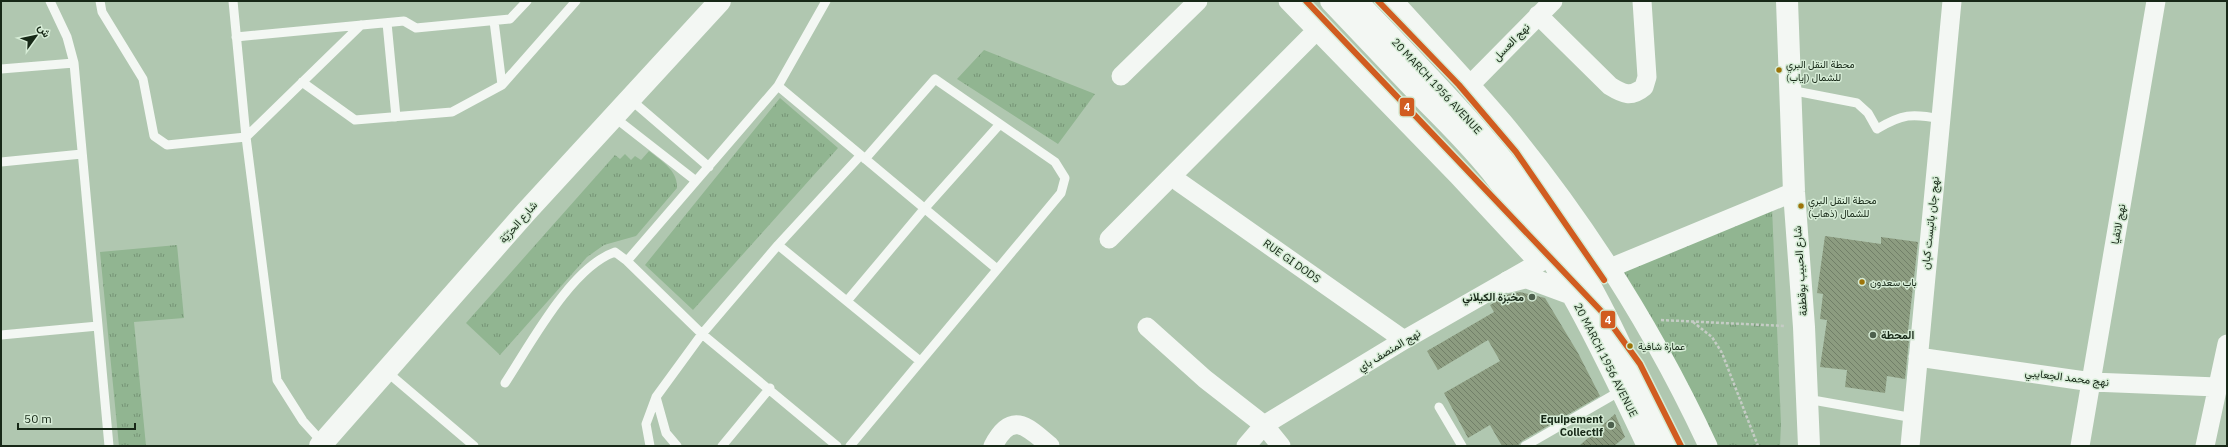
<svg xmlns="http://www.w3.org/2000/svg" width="2228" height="447" font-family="'IBM Plex Sans',Vazirmatn,sans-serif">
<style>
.grass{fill:url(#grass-tufts)}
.building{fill:url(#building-back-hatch)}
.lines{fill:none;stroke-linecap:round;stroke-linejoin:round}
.path{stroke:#c5ccc5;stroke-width:2.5;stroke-dasharray:3 2;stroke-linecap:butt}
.lane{stroke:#f3f7f3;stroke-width:9}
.street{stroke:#f3f7f3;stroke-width:19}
.secondary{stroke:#f3f7f3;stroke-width:22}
.rail-1-casing{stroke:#d6ecd6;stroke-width:9}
.rail-1{stroke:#d15c20;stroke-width:6}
.bus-dot{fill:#9d7409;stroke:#d6ecd6;stroke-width:1.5}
.poi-dot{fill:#4d604d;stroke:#d6ecd6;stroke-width:1.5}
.labels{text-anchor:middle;stroke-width:3;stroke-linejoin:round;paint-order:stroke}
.bus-label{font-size:10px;fill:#172817;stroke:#d6ecd6;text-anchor:start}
.street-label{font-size:11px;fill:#172817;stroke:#d6ecd6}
.poi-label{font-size:11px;font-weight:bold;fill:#172817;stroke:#d6ecd6;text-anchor:end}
.line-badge{stroke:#d6ecd6;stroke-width:1.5}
.badge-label{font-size:11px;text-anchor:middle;font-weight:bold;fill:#fff}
</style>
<defs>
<pattern id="grass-tufts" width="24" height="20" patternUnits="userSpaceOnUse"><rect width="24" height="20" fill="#91b591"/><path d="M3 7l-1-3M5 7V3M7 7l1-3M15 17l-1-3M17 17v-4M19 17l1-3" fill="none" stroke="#759375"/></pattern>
<pattern id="building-back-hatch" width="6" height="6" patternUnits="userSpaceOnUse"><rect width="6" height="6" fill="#8c9c80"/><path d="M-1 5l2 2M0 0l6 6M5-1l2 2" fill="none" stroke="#717f68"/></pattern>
</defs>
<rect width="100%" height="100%" fill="#b0c7b0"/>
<path class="grass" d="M984 50 1095 94 1058 144 957 79Z
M780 98 838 148 693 310 645 265Z
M649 151C661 161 678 170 677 188L636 236 604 245 587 257 500 355 466 323 615 155 620 159 625 154 631 160 635 156 641 160Z
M1772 207 1781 424 1780 446H1715L1620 273Z
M177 245 184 318 134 322 146 446H119L100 252Z"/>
<path class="building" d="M1825 236 1881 244V237L1918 242 1907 340H1909L1905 379 1887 376 1885 393 1845 387 1847 370 1820 367 1827 320 1820 319 1823 294 1817 293Z
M1520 292 1545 298 1578 353 1600 396 1522 441 1517 446H1502L1490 425 1468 438 1444 393 1500 361 1488 340 1438 370 1427 351 1494 312 1490 305 1509 294Z
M1615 414 1625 437 1614 446H1579Z"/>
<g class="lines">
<path class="path" d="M1661 320 1785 326
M1693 322 1712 337 1722 353 1758 446"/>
<path class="lane" d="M50 1 67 37 74 63 109 446
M100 1 102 12 143 79 154 136 167 145 246 137 361 25
M233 1 246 137 277 380 303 421 323 443
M494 21 502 85
M387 23 396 117
M236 37 404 21 416 28 510 19 527 1
M1 69 74 63
M302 82 355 120 452 112 502 85 576 1
M778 86 997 269
M1790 90 1857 103 1868 113 1877 129C1902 114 1912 113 1941 119
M630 99 709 167
M614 117 696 181
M1 162 82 154
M778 245 920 361
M627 261 702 334 837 446
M847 301 925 208 1000 124
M1 335 98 326
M387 372 474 446
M505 383C530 345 571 267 615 252L627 261 778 86 826 1
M656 397 666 433 677 446
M1807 399 1914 418
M1439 407 1462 446
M650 446 646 424 656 397 702 334 778 245 860 156
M722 446 770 388
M850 446 1061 193 1065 178 1055 162 935 79 865 159
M1525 446 1622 390"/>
<path class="street" d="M1288 1 1458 176 1539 263
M1394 1C1430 41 1468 81 1503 122 1585 221 1654 330 1708 446
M1538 15 1610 86C1623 94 1631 98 1644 87L1647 77 1642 1
M1121 76 1198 1
M1470 85 1553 1
M1179 182 1404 340
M1109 239 1316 31
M1610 268 1794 192
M1147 327 1205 379 1264 425 1281 446
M1918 357 2092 382 2217 387
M993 446C1011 411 1026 425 1050 446
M1246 446 1264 425 1404 340 1563 249
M1910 446 1952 1
M2080 446 2156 1
M2205 446 2227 344"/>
<path class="secondary" d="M1331 1C1363 35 1395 68 1427 102 1449 124 1471 146 1491 171 1557 254 1603 350 1648 446
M1356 1C1431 79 1507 155 1566 246 1607 308 1635 379 1666 446
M1787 1 1794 192 1804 327 1809 446
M1508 282 1526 277 1572 294
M320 446 526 212 720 1"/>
<g class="rail-1-casing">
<path id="rail-1" d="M1306 1 1603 313 1640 364 1681 446
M1378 1 1459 85 1516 152 1604 280"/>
</g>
<use href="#rail-1" class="rail-1"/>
</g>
<g class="bus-dot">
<circle cx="1779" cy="70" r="3.5"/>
<circle cx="1801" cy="206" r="3.5"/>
<circle cx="1862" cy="282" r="3.5"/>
<circle cx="1630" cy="346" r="3.5"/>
</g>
<g class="poi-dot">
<circle cx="1532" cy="297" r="4"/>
<circle cx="1873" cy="335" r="4"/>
<circle cx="1611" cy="425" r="4"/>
</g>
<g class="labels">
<g class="bus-label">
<text x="1786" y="68">محطة النقل البري<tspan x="1786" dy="13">للشمال (إياب)</tspan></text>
<text x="1808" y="204">محطة النقل البري<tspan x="1808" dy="13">للشمال (ذهاب)</tspan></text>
<text x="1870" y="286">باب سعدون</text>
<text x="1638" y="350">عمارة شافية</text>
</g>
<g class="street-label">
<text transform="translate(1511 42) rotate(-46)" y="4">نهج العسل</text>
<text transform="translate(1437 86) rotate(47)" y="4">20 MARCH 1956 AVENUE</text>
<text transform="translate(518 222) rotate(-49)" y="4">شارع الحرّيّة</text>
<text transform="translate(1930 223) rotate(-84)" y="4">نهج جان باتيست كبان</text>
<text transform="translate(2118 224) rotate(-80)" y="4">نهج لاتفيا</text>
<text transform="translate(1292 261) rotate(35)" y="4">RUE GI DODS</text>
<text transform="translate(1800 271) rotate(-94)" y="4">شارع الحبيب بوقطفة</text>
<text transform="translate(1389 350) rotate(-31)" y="4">نهج المنصف باي</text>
<text transform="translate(1606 360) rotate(63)" y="4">20 MARCH 1956 AVENUE</text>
<text transform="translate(2067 377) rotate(7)" y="4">نهج محمد الجعايبي</text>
</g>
<g class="poi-label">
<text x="1524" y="301">مخبزة الكيلاني</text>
<text x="1881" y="339" text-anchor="start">المحطة</text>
<text x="1603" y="423">Equipement<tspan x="1603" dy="13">Collectif</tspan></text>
</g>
</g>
<g class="line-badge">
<rect x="1399" y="97" width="16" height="20" rx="4" fill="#d15c20"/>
<rect x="1600" y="310" width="16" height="19" rx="4" fill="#d15c20"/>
</g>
<g class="badge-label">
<text x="1407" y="111">4</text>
<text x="1608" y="324">4</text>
</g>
<rect width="2228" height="447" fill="none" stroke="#172817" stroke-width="4"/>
<g transform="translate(36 36) rotate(57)" stroke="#d6ecd6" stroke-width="3" paint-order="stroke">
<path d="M0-3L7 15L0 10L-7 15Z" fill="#172817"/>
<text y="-6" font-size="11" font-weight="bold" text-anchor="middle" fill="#172817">ش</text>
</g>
<path d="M18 423v6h117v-6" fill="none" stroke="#172817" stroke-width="2"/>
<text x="24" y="423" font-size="12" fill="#172817" stroke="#d6ecd6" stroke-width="3" paint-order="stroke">50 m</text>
</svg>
